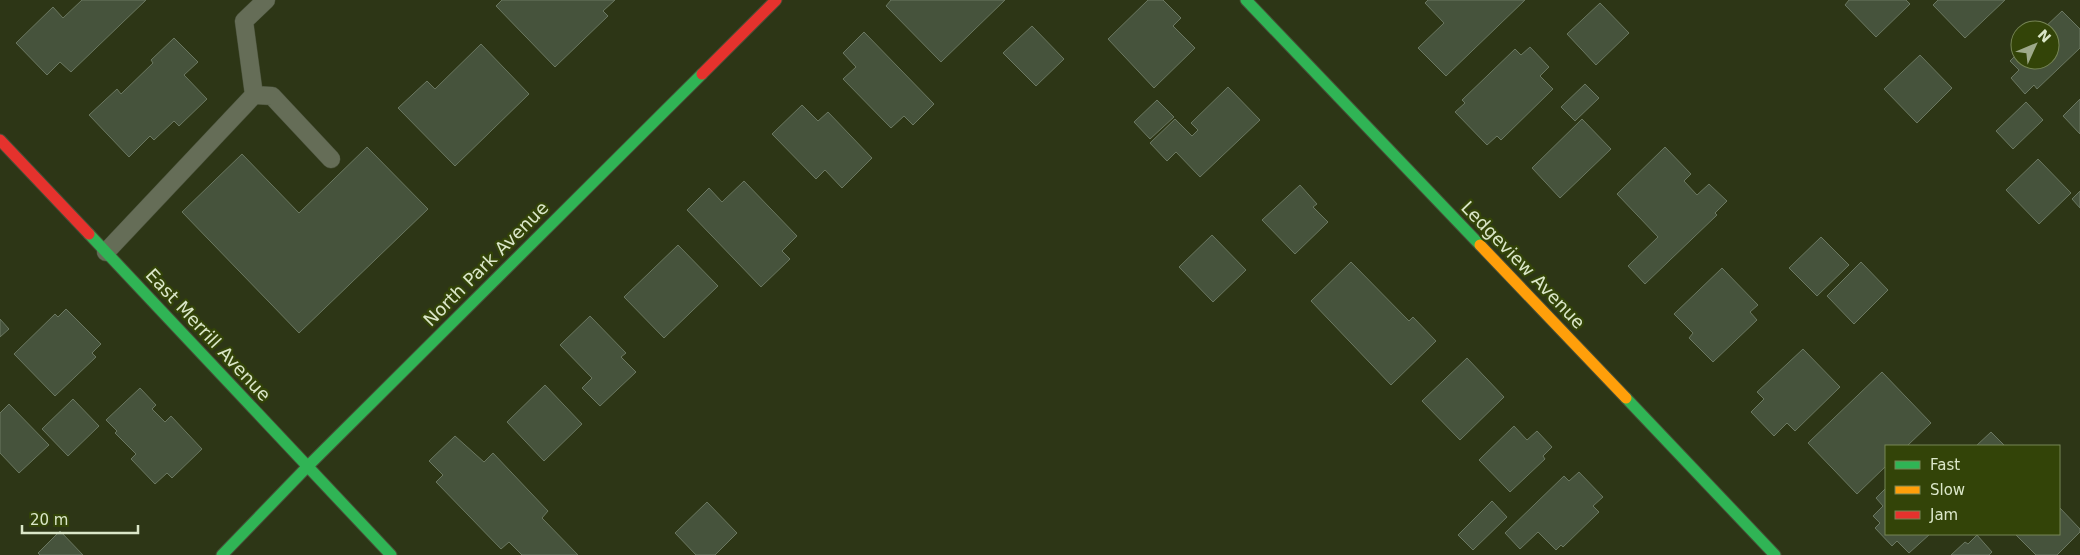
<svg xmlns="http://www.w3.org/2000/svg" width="2080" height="555" font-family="'DejaVu Sans',sans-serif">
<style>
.building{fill:#46533c;stroke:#6b7861}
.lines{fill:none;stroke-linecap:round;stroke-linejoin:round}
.lane-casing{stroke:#464e36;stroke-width:19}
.fast-casing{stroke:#464e36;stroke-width:13}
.slow-casing{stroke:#464e36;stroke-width:13}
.jam-casing{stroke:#464e36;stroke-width:13}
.lane{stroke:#656d57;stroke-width:18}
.fast{stroke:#30b455;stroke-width:11}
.slow{stroke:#ff9f0a;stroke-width:11}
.jam{stroke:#e5322d;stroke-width:11}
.labels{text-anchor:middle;stroke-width:4.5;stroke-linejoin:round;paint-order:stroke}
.street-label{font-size:18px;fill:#dbe7c9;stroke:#334408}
</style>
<rect width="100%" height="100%" fill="#2d3616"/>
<path class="building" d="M82 0H146L71 72 60 62 47 75 16 43 53 7 63 18Z
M502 0H615L603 11 608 16 555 67 496 6Z
M891 0H1005L941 62 886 6Z
M1148 0H1163L1181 18 1173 26 1195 48 1154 88 1108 39Z
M1428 0H1525L1446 76 1418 48 1444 23 1425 3Z
M1849 0H1906L1910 4 1876 37 1845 5Z
M1938 0H2005L1965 38 1933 5Z
M1600 3 1629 33 1596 65 1567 34Z
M2062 11 2080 29V48L2037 89 2034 85 2025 94 2011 78 2019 70 2010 61 2020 51V60H2050V30H2042Z
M1032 26 1064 59 1036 86 1003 53Z
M864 32 934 104 913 125 904 116 891 128 843 79 856 67 843 53Z
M174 38 198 62 184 75 207 99 179 126 174 121 154 140 150 136 129 157 89 115 117 89 121 94 153 63 151 60Z
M481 44 529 94 455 166 398 108 427 81 435 89Z
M1530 47 1549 67 1540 76 1553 89 1501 140 1497 136 1487 145 1455 112 1465 103 1462 100 1515 49 1521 55Z
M1920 55 1952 88 1917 123 1884 89Z
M1585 84 1599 98 1575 121 1561 107Z
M1228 87 1260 120 1200 177 1176 152 1167 161 1150 143 1175 119 1192 136 1198 130 1191 123Z
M2080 99V134L2063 116Z
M1157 100 1174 117 1150 139 1134 122Z
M2026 102 2043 120 2013 149 1996 131Z
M802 105 818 121 828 112 872 158 842 188 825 170 816 179 772 134Z
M1582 119 1611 149 1560 198 1532 168Z
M367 147 428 209 299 333 182 212 242 154 299 213Z
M1665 147 1691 174 1684 181 1697 195 1709 184 1727 201 1715 213 1717 215 1645 284 1628 266 1658 237 1617 194Z
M2038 159 2071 193 2039 224 2006 190Z
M744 181 797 236 782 251 790 259 761 287 687 210 709 188 722 202Z
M1300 185 1317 204 1313 207 1328 222 1295 254 1262 220Z
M2080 191V208L2072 199Z
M1212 235 1246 270 1213 302 1179 267Z
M1821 237 1849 265 1817 296 1789 268Z
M678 245 718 286 664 338 624 297Z
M1351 262 1409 321 1413 317 1436 341 1391 385 1311 301Z
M1861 262 1888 290 1854 324 1827 296Z
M1722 268 1758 305 1750 312 1757 320 1713 362 1689 338 1693 333 1674 314Z
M66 309 101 344 92 353 96 357 55 396 14 354 55 314 58 317Z
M590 316 626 353 621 357 636 372 600 406 582 388 592 378 560 345Z
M0 319 9 329 0 337Z
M1803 349 1840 387 1795 431 1787 423 1774 436 1751 412 1764 399 1757 392Z
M1467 358 1504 397 1460 440 1422 401Z
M1882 372 1931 423 1907 446H1886V466L1857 494 1808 443Z
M545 385 582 424 544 461 507 422Z
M140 388 156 405 152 409 165 422 171 416 202 449 172 478 167 473 155 484 131 459 136 454 115 433 117 431 106 420Z
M73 399 99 426 68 456 42 429Z
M9 404 49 445 19 473 0 453V413Z
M1514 426 1527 440 1537 431 1552 447 1543 456 1545 459 1510 492 1479 460Z
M1991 432 2005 446H1976Z
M455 436 484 462 493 453 548 511 542 518 578 555H522L509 542 501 549 436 482 443 475 429 461Z
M1579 472 1603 497 1593 506 1599 512 1563 547 1561 545 1556 550 1538 532 1520 549 1505 533 1564 476 1569 481Z
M1886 488V534H1930L1909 553 1897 541 1892 546 1875 528 1880 523 1873 516 1883 506 1876 498Z
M1492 501 1507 517 1473 550 1458 535Z
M707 502 737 533 715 555H696L675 533Z
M2059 507 2080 529V532L2057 555H2036L2015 534H2059Z
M60 531 83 555H40L38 553Z
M1977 535 1992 552 1989 555H1951L1965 542 1968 544Z"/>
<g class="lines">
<g class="lane-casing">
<path id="lane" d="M254 95 272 96 331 159
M106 252 254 95 244 21 266 0"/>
</g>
<g class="fast-casing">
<path id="fast" d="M1246 0 1480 245
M89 234 391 555
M1626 398 1775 555
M222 555 308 466 702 74"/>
</g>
<g class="slow-casing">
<path id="slow" d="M1480 245 1626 398"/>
</g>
<g class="jam-casing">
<path id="jam" d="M702 74 776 0
M0 140 89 234"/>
</g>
<use href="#lane" class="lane"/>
<use href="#fast" class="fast"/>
<use href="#slow" class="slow"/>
<use href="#jam" class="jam"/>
</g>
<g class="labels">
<g class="street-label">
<text transform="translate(486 264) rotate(-45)" y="6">North Park Avenue</text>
<text transform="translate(1523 265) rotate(46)" y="6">Ledgeview Avenue</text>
<text transform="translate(208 335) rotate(47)" y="6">East Merrill Avenue</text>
</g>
</g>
<rect x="1885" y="445" width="175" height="90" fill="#334408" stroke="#768555"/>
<rect x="1895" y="461" width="25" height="8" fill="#30b455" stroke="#768555"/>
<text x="1930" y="470" font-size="15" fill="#dbe7c9">Fast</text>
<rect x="1895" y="486" width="25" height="8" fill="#ff9f0a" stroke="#768555"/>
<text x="1930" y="495" font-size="15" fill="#dbe7c9">Slow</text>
<rect x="1895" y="511" width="25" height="8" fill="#e5322d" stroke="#768555"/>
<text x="1930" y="520" font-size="15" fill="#dbe7c9">Jam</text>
<g transform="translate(2035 45) rotate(46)"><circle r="24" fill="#334408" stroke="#768555"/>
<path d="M0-4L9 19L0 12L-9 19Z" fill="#9ea98a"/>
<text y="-8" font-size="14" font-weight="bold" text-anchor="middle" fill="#dbe7c9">N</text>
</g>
<path d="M22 525v8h116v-8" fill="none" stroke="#dbe7c9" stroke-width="2.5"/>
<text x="30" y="525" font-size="15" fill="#dbe7c9" stroke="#334408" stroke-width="4" paint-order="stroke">20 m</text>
</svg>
